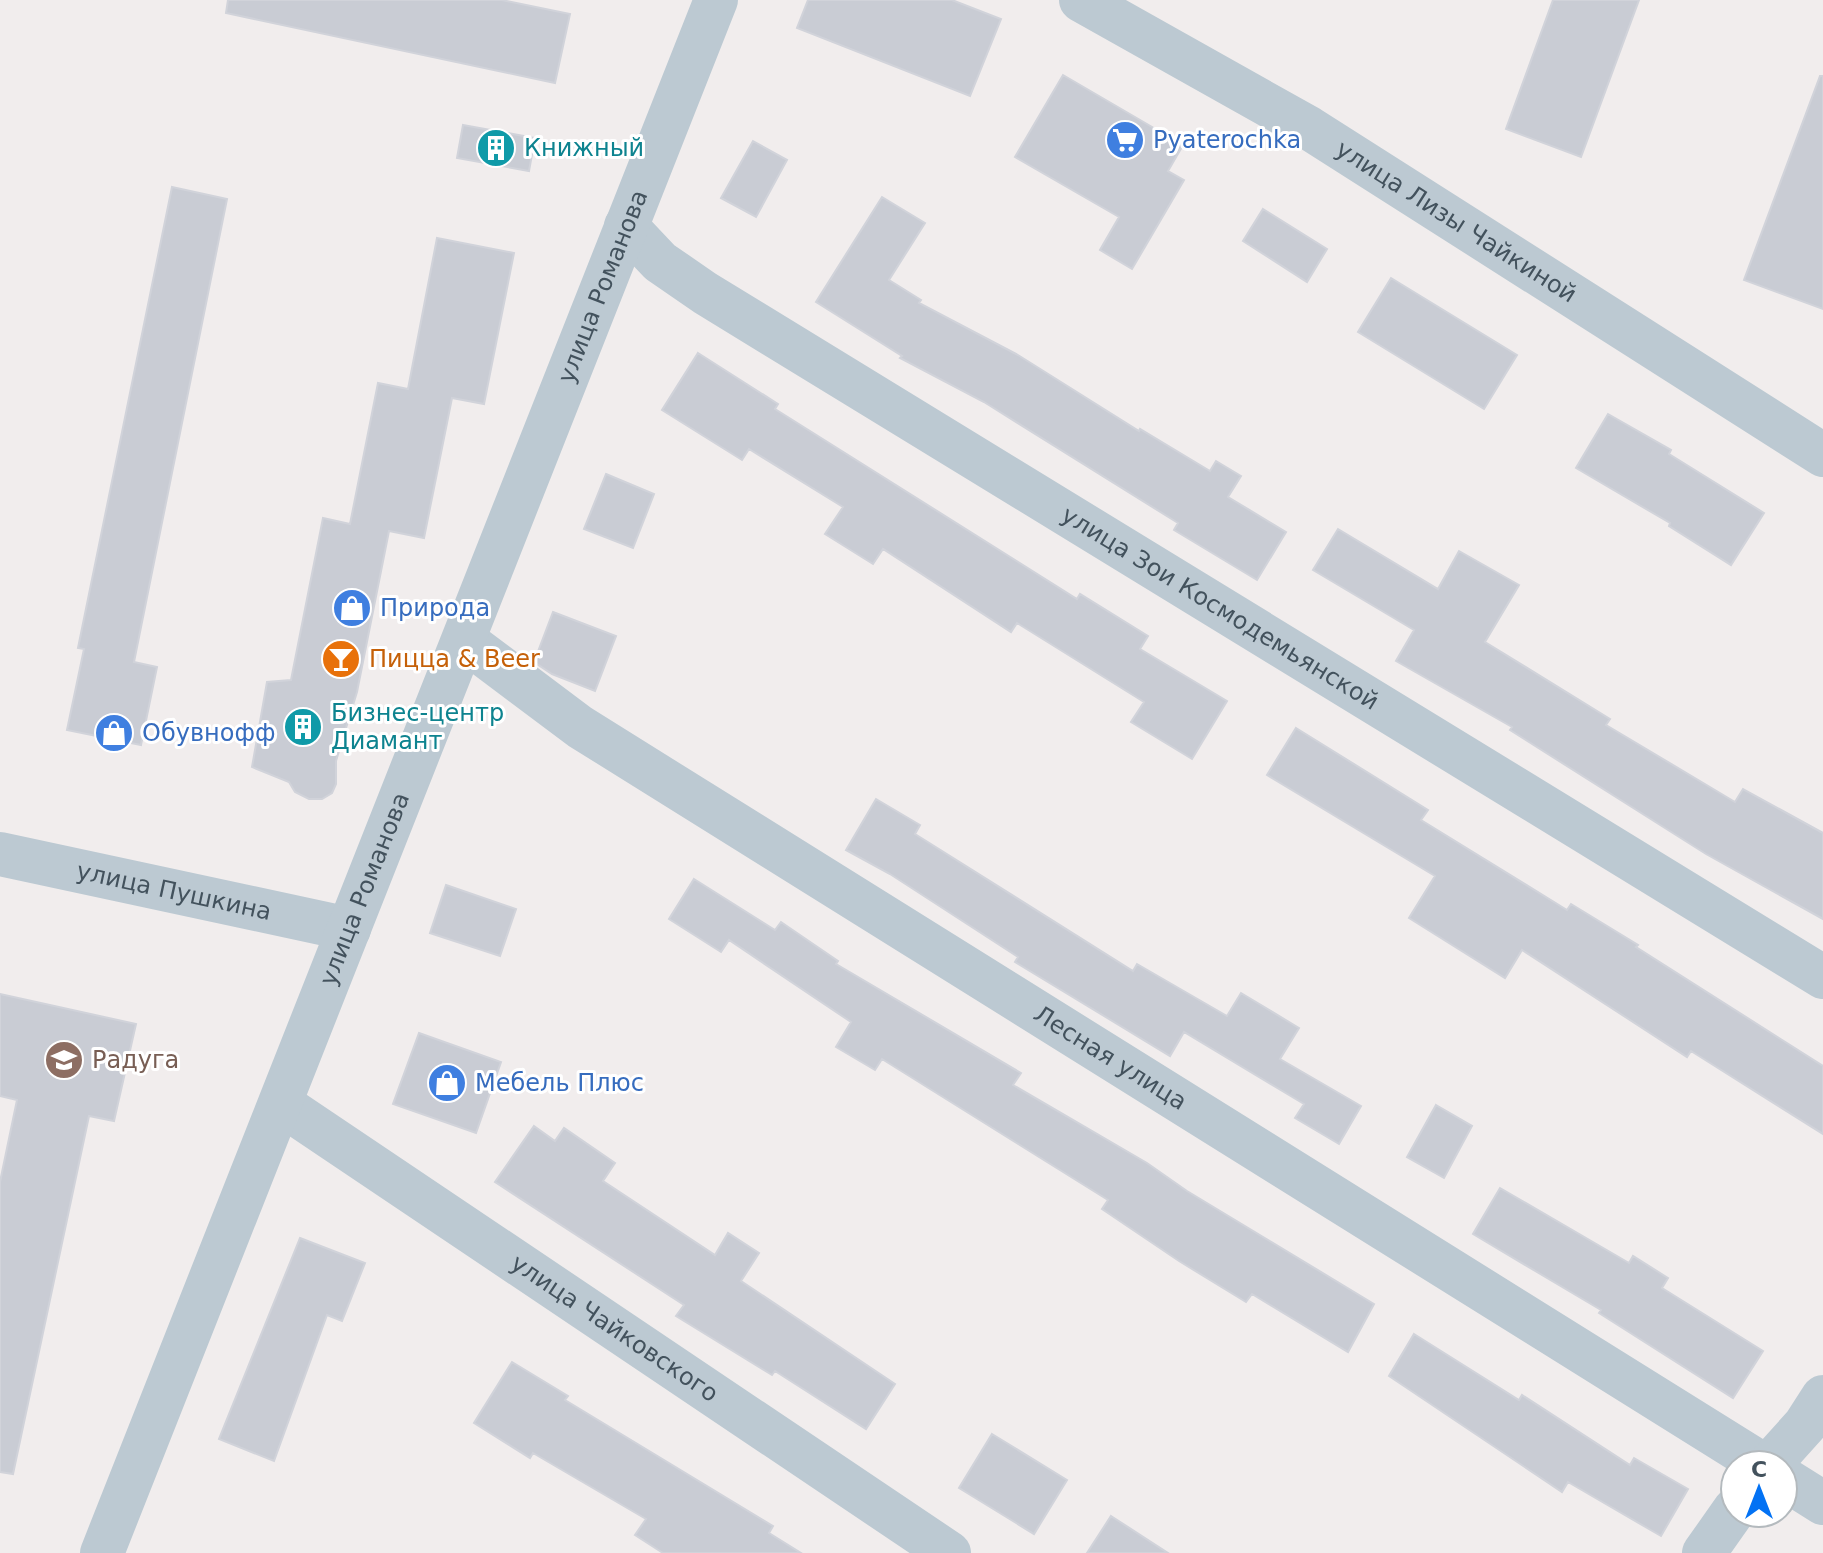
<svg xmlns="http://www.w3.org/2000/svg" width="1823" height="1553" font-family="'DejaVu Sans',sans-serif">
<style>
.building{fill:#c9ccd4;stroke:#d1d3da;stroke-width:2}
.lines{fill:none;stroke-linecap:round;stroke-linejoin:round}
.minor{stroke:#bcc9d2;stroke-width:44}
.labels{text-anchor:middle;stroke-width:6;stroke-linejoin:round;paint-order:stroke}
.shop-label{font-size:24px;fill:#366cbe;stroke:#fff;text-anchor:start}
.culture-label{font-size:24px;fill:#0d838f;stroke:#fff;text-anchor:start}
.street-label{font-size:24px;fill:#43525d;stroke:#fff}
.food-label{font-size:24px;fill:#c56008;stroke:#fff;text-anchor:start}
.education-label{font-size:24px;fill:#785e54;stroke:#fff;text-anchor:start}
</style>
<rect width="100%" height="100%" fill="#f1eded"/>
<path class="building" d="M228 0H502L570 14 555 83 226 13Z
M808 0H952L1001 19 970 96 797 28Z
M1553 0H1639L1581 157 1506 129Z
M1063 75 1183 145 1168 171 1184 180 1132 269 1100 250 1119 217 1015 157Z
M1820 76H1823V309L1744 280Z
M463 125 535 138 529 171 457 158Z
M753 141 787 160 756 217 721 198Z
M172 187 227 199 134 662 157 667 141 745 67 730 84 649 78 648Z
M882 197 925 223 889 280 921 300 919 303 1018 355 1139 431 1140 429 1210 471 1216 461 1241 476 1228 497 1286 532 1257 580 1174 530 1178 523 984 402 900 358 902 356 816 302Z
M1263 209 1327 249 1307 282 1243 241Z
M437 238 514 253 484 404 452 398 424 538 389 531 357 692 336 761V784L332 793 322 799H309L295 792 289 782 252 767 267 682 291 680 323 518 350 524 378 383 408 389Z
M1391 278 1517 355 1484 409 1358 332Z
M698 353 778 404 775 409 1077 599 1080 594 1148 636 1140 649 1227 701 1192 759 1131 722 1144 702 1017 623 1011 632 883 549 873 564 825 534 843 507 749 449 742 460 662 410Z
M1608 414 1671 450 1669 454 1764 513 1731 565 1669 526 1670 523 1576 468Z
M606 474 654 494 633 548 584 529Z
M1338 529 1438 589 1459 551 1519 585 1485 642 1610 719 1606 725 1735 802 1743 789 1823 833V919L1706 854 1510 730 1512 727 1396 661 1414 630 1313 570Z
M553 612 616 636 595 691 552 674 534 662Z
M1296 728 1428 810 1421 820 1567 910 1571 904 1638 945 1636 947 1823 1066V1134L1691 1051 1687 1057 1522 950 1505 978 1409 918 1435 876 1267 775Z
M876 799 920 825 915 834 1133 971 1137 964 1227 1016 1241 993 1299 1028 1280 1059 1361 1106 1339 1144 1295 1118 1304 1104 1184 1032 1170 1056 1015 962 1018 957 890 874 846 850Z
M694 879 775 930 781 922 838 961 836 964 1021 1073 1013 1085 1147 1163 1187 1191 1374 1304 1348 1352 1252 1294 1246 1302 1179 1261 1102 1209 1108 1200 882 1059 875 1070 836 1047 851 1022 729 940 721 952 669 919Z
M446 885 516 909 500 956 430 933Z
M0 994 136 1024 114 1121 89 1116 13 1474 0 1472V1182L17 1100 0 1096Z
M419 1033 501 1062 476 1133 393 1104Z
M1436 1105 1472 1126 1444 1178 1407 1157Z
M534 1126 555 1141 564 1128 615 1163 603 1181 715 1255 728 1233 759 1253 741 1281 895 1384 866 1429 775 1371 772 1375 676 1316 684 1305 495 1182Z
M1500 1188 1629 1263 1633 1256 1668 1278 1662 1288 1763 1351 1733 1398 1599 1313 1601 1310 1473 1234Z
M300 1238 365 1263 342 1321 327 1315 274 1461 219 1439Z
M1414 1334 1519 1400 1522 1395 1630 1465 1634 1458 1688 1489 1661 1536 1568 1482 1562 1492 1389 1376Z
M512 1362 568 1396 565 1400 773 1526 769 1533 801 1553H663L635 1535 646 1519 533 1453 530 1458 474 1423Z
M992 1434 1067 1480 1034 1534 959 1488Z
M1111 1516 1168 1553H1087Z"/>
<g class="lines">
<g class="minor">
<path id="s1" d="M1081 0 1309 128 1823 455"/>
<path id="s2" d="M626 226 660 262 705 293 1823 977"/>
<path id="s3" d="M464 640 580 727 1763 1465"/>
<path id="s4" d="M0 854 349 929"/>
<path id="s5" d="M281 1104 949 1553"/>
<path d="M1769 1465 1805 1425 1823 1397"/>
<path d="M1783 1478 1823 1503"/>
<path id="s6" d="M102 1553 716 0"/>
<path d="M1704 1553 1735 1509"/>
</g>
</g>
<defs>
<g id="supermarket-disc" transform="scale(2)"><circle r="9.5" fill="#3f7fe0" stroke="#fff"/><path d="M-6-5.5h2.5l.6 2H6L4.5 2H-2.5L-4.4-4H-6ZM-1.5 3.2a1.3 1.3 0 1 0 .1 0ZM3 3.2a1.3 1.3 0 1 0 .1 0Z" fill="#fff"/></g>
<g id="building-disc" transform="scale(2)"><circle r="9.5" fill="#0f9aa8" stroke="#fff"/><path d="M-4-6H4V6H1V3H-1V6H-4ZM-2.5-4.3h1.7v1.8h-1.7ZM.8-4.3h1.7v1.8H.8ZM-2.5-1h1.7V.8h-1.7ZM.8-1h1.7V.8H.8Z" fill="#fff"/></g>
<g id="shop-disc" transform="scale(2)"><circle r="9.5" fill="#3f7fe0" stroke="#fff"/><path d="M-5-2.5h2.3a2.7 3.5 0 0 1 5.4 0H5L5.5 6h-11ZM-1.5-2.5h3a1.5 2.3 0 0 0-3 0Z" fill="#fff"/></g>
<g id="bar-disc" transform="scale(2)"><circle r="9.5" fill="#e8710a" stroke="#fff"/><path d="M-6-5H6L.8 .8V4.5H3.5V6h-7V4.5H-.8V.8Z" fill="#fff"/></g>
<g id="school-disc" transform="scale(2)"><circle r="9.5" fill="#8d6e63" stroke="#fff"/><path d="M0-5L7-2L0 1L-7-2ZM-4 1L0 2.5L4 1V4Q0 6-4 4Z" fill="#fff"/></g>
</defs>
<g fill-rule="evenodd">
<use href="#supermarket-disc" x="1125" y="140"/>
<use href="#building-disc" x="496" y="148"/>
<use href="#shop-disc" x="352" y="608"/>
<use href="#bar-disc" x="341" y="659"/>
<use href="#building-disc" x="303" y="727"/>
<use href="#shop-disc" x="114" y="733"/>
<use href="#school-disc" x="64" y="1060"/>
<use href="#shop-disc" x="447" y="1083"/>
</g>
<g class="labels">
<g class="shop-label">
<text x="1153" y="148">Pyaterochka</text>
<text x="380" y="616">Природа</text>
<text x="142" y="741">Обувнофф</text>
<text x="475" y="1091">Мебель Плюс</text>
</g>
<g class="culture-label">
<text x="524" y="156">Книжный</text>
<text x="331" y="721">Бизнес-центр<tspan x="331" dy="28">Диамант</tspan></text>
</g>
<g class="street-label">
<text dy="8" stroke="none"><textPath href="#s1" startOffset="436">улица Лизы Чайкиной</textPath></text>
<text dy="8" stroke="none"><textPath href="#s6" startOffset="1362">улица Романова</textPath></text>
<text dy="8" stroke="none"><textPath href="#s2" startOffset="708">улица Зои Космодемьянской</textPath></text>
<text dy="8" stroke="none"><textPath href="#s6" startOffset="714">улица Романова</textPath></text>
<text dy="8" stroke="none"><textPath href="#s4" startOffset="178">улица Пушкина</textPath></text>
<text dy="8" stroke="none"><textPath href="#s3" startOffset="770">Лесная улица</textPath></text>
<text dy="8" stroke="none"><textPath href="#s5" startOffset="402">улица Чайковского</textPath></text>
</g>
<g class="food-label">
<text x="369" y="667">Пицца &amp; Beer</text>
</g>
<g class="education-label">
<text x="92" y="1068">Радуга</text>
</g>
</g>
<g transform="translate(1759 1489)"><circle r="38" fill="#ffffff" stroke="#b4babe" stroke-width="2"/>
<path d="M0-6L14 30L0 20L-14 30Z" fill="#0372f4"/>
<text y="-12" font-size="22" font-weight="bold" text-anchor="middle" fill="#43525d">С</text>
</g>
</svg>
